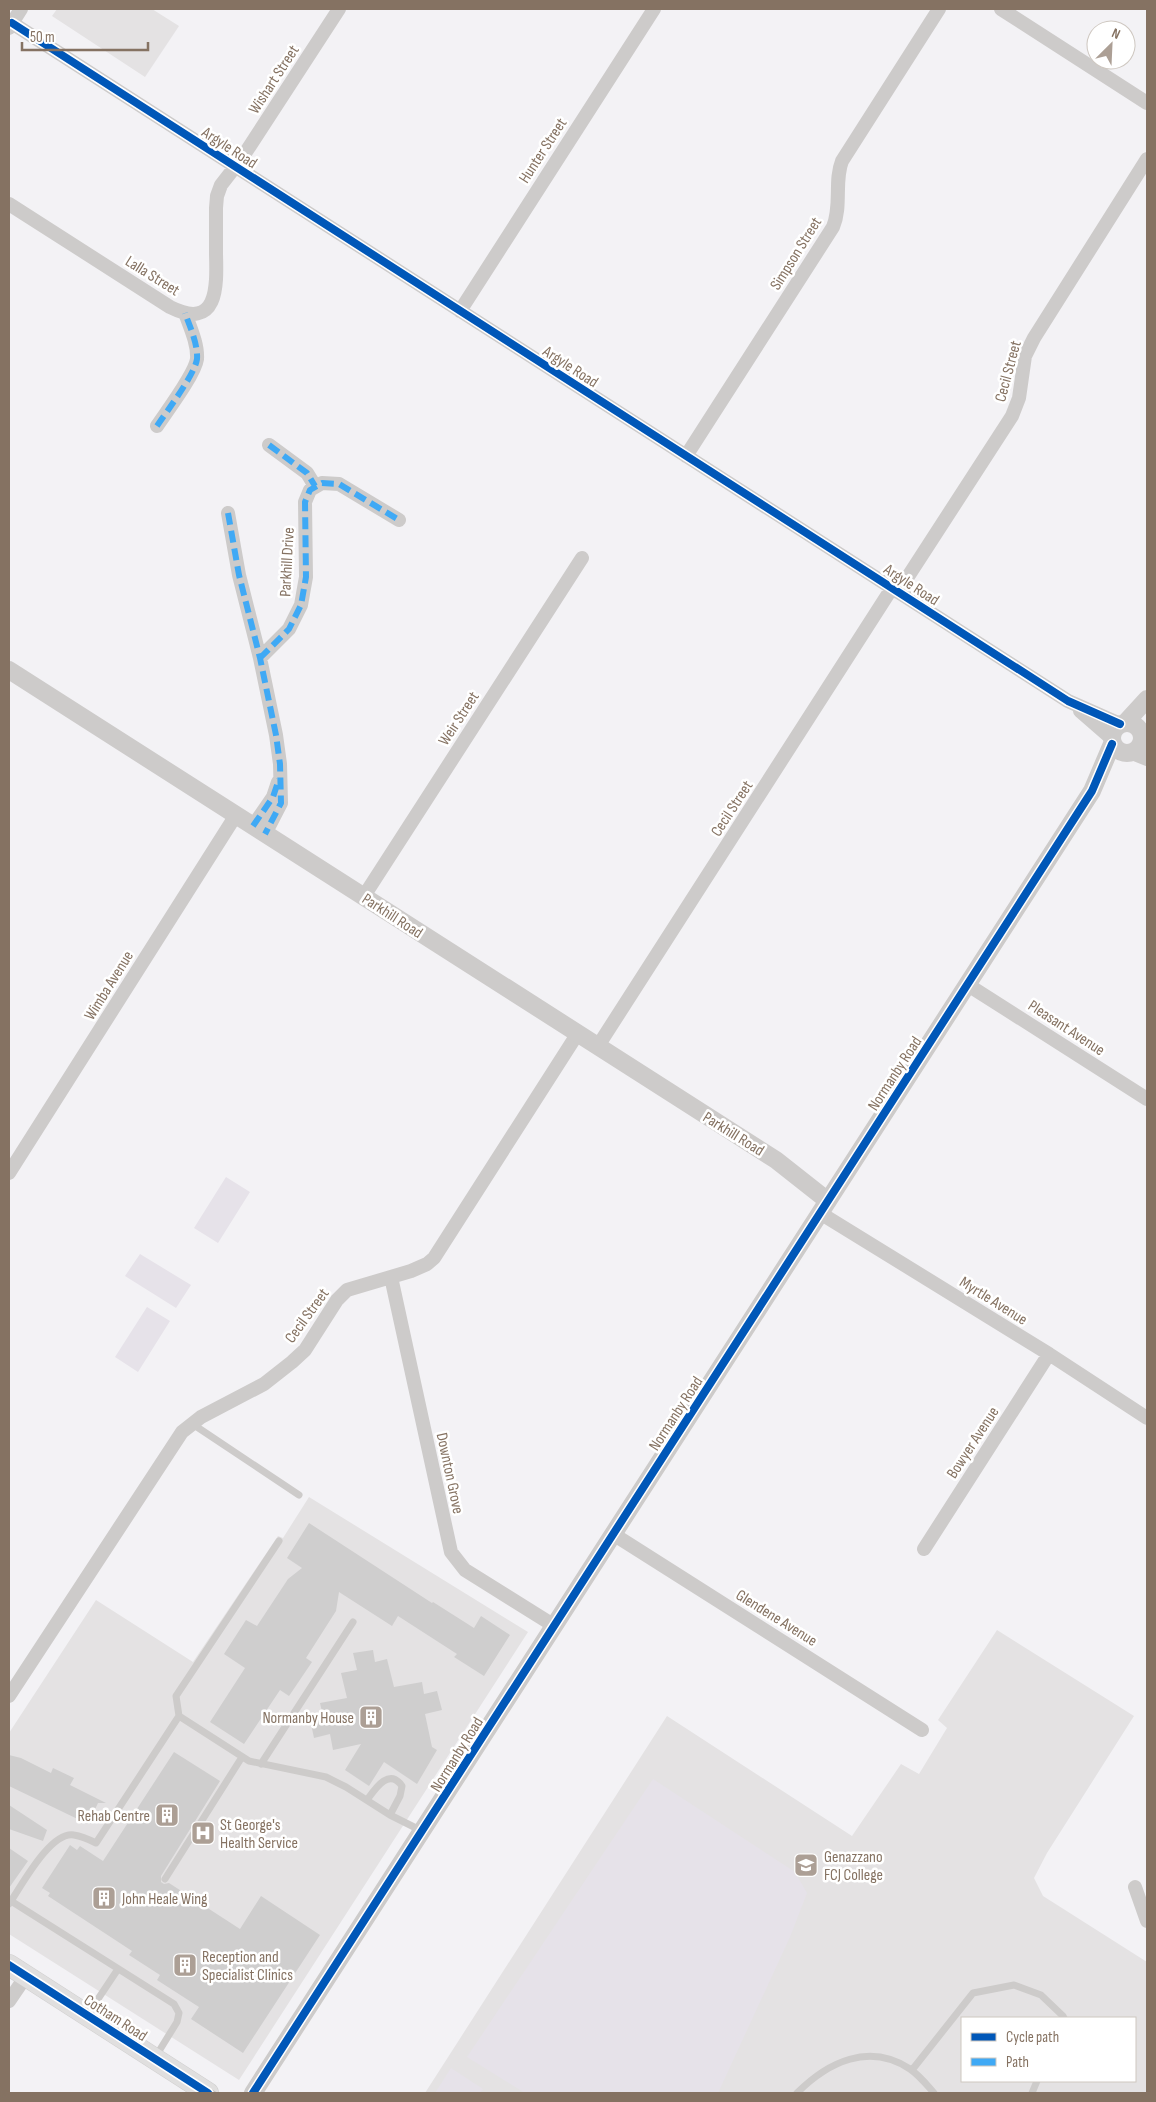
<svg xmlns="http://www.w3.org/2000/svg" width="1156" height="2102" font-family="'Sofia Sans Condensed',sans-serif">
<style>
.built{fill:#e4e2e3;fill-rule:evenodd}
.green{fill:#e6e2e9}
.building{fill:#cfcece}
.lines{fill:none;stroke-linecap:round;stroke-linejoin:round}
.primary-casing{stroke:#d1d0d0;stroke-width:22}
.service{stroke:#cdcbca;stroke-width:7}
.minor{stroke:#cdcbca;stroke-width:14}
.tertiary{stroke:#cdcbca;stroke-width:18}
.primary{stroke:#e0dfdf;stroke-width:21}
.tram{stroke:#c3c1c0;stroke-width:1}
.quiet{stroke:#3fa9f5;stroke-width:6;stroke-dasharray:12 6;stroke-linecap:butt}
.cycleway-casing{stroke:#fff;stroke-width:11}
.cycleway{stroke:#0057b8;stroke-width:8}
.labels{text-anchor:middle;stroke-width:5;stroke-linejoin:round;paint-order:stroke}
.street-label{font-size:16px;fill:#857262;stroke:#fff}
.poi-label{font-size:16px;fill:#857262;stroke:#fff;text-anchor:start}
</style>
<rect width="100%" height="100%" fill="#f3f2f5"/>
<path class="built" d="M57 9H152L179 26 145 77 52 16Z
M309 1497 528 1632 239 2080 9 1934V1733L96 1600 193 1662 278 1536 283 1538Z
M997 1630 1134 1716 1047 1853 1034 1878 1043 1896 1147 1962V2093H425L667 1716 852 1836 901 1764 919 1774 947 1728 938 1720ZM962 2018H1135V2081H962Z"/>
<path class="green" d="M226 1177 250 1192 218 1243 194 1228Z
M140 1254 191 1285 176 1308 125 1276Z
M147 1307 170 1321 138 1372 115 1357Z
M653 1779 795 1872 807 1893 790 1937 718 2093H525L467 2057Z
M451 2068 483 2089 480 2093H435Z"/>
<path class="building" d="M309 1523 432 1603 433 1602 474 1628 481 1616 510 1635 484 1676 454 1657 457 1654 398 1616 392 1626 339 1592 336 1611 306 1658 312 1662 289 1696 280 1690 244 1744 210 1722 245 1668 224 1654 246 1620 257 1626 288 1579 302 1568 287 1558Z
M373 1650 375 1662 387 1659 394 1687 422 1682 424 1694 437 1691 442 1710 425 1714 432 1747 437 1750 417 1784 384 1762 369 1786 345 1770 361 1744 333 1750 330 1734 314 1738 310 1719 323 1716 320 1703 347 1698 341 1673 357 1670 353 1653Z
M174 1752 220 1781 161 1876V1882L164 1884 169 1883 240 1929 261 1896 320 1935 243 2053 191 2019 199 2007 157 1980 160 1975 129 1955 132 1951 48 1896 50 1893 42 1888 70 1845 77 1850 80 1846 103 1861Z
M9 1755 21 1758 51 1773 53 1768 74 1778 70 1785 106 1803H98L88 1824 9 1786Z
M9 1805 47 1830 43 1841 9 1829Z
M9 1848 28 1861 9 1888Z"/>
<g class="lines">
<g class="primary-casing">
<path id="primary" d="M9 1965 208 2093"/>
</g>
<path class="service" d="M191 1423 299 1495
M179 1716 249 1761 326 1777 346 1787 390 1815 422 1831
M261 1764 353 1622
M367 1800C375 1789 389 1767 402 1786L400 1796 390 1815
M165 1879 242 1757
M11 1901 174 2004 179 2013 177 2022 156 2056
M9 1904C21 1887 50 1831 74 1835 81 1836 90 1840 96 1843L179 1716 176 1696 279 1541
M88 2014 118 1969
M912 2070 973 1993 1014 1985 1041 1995 1063 2016 1064 2018
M797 2093C828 2062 869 2042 910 2069 919 2075 927 2085 934 2093
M1032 2093 1037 2081"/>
<path class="minor" d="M1001 9 1147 103
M12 23 1068 701 1120 724
M9 28 21 9
M9 204 170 307C218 331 217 287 216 254 216 238 216 223 216 208L217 196 221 185 242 158 339 9
M460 311 654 9
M157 426C167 411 195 374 197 359 198 344 190 327 185 313
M269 445 307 473 315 486
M686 456 833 227C842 206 834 181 842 161L939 9
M228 513 239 575 260 658 276 735 280 764 281 803 265 834
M898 592 1012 416 1019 398 1025 356 1034 338 1147 159
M260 658 289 629 301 605 306 577 305 502 310 490 322 483 339 484 399 520
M1080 711 1111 738
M1142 737 1147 742
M1132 753 1147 759
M253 826 273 797 278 782
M364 896 582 558
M968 985 1147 1099
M598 1046 892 588
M9 1173 236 815
M820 1213 1049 1354 1147 1418
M391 1277 451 1552 465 1570 553 1625
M613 1534 922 1730
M924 1549 1049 1354
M9 1696 182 1432 201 1417 264 1384 292 1362 305 1350 337 1300 347 1290 411 1271 427 1264 434 1258 578 1033
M1135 1887 1147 1921
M9 2001 26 1976"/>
<path class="tertiary" d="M9 670 776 1160 828 1201
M1112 738a15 15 0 1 1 30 0a15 15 0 1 1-30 0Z
M1125 723 1147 699
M253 2093 1092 791 1112 744"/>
<use href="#primary" class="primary"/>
<path class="tram" d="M9 1960 217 2093
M9 1970 199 2093"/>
<path class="quiet" d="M157 426C167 411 195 374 197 359 198 344 190 327 185 313
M269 445 307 473 315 486
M228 513 239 575 260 658 276 735 280 764 281 803 265 834
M260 658 289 629 301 605 306 577 305 502 310 490 322 483 339 484 399 520
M253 826 273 797 279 779"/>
<g class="cycleway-casing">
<path id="cycleway" d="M12 23 1068 701 1120 724
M9 1965 208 2093
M253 2093 1092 791 1112 744"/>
</g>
<use href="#cycleway" class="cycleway"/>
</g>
<defs>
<g id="building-square" transform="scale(1.25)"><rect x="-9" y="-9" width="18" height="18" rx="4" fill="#ac9f95" stroke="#fff"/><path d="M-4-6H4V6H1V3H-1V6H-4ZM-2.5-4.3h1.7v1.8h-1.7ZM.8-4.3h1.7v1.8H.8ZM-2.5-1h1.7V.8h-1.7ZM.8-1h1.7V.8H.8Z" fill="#fff"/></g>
<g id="hospital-square" transform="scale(1.25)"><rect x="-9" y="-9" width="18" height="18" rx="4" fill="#ac9f95" stroke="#fff"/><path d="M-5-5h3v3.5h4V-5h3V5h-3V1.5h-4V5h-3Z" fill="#fff"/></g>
<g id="school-square" transform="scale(1.25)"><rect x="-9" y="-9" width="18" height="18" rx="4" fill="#ac9f95" stroke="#fff"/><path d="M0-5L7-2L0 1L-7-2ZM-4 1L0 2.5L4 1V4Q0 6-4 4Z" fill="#fff"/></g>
</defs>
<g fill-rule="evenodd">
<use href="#building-square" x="371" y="1717"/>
<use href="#building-square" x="167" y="1815"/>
<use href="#hospital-square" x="203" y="1833"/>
<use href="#school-square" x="806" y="1865"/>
<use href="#building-square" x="104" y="1898"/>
<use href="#building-square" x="185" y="1965"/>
</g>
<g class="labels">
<g class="street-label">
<text transform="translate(273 79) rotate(-57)" y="6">Wishart Street</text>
<text transform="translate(230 147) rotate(33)" y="6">Argyle Road</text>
<text transform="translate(542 150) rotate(-57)" y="6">Hunter Street</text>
<text transform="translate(795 253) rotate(-58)" y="6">Simpson Street</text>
<text transform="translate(153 275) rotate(32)" y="6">Lalla Street</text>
<text transform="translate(571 366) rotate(33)" y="6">Argyle Road</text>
<text transform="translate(1007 371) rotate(-75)" y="6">Cecil Street</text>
<text transform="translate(286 562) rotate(-87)" y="6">Parkhill Drive</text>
<text transform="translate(912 584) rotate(33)" y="6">Argyle Road</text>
<text transform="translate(458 718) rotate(-57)" y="6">Weir Street</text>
<text transform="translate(731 808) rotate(-57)" y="6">Cecil Street</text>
<text transform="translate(393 915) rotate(33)" y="6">Parkhill Road</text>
<text transform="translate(108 985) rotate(-58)" y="6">Wimba Avenue</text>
<text transform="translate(1067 1027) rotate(33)" y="6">Pleasant Avenue</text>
<text transform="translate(894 1073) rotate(-57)" y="6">Normanby Road</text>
<text transform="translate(734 1133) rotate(32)" y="6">Parkhill Road</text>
<text transform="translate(994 1300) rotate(32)" y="6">Myrtle Avenue</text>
<text transform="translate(306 1315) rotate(-54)" y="6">Cecil Street</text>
<text transform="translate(675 1413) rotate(-57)" y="6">Normanby Road</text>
<text transform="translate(972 1442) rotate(-57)" y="6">Bowyer Avenue</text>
<text transform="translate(451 1473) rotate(78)" y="6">Downton Grove</text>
<text transform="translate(777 1617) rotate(32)" y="6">Glendene Avenue</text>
<text transform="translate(456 1754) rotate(-58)" y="6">Normanby Road</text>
<text transform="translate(116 2017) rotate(33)" y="6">Cotham Road</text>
</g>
<g class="poi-label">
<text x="354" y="1723" text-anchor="end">Normanby House</text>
<text x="150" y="1821" text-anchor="end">Rehab Centre</text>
<text x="220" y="1830">St George's<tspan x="220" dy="18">Health Service</tspan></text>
<text x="824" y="1862">Genazzano<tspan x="824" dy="18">FCJ College</tspan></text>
<text x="122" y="1904">John Heale Wing</text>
<text x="202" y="1962">Reception and<tspan x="202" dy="18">Specialist Clinics</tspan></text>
</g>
</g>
<rect width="1156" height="2102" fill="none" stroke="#857262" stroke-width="20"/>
<rect x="961" y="2017" width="175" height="65" fill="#ffffff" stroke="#cec7c0"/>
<rect x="971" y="2033" width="25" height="8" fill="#0057b8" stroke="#cec7c0"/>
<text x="1006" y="2042" font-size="15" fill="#857262">Cycle path</text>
<rect x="971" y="2058" width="25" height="8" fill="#3fa9f5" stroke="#cec7c0"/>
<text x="1006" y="2067" font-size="15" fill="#857262">Path</text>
<g transform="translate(1111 45) rotate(24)"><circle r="24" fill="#ffffff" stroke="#cec7c0"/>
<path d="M0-4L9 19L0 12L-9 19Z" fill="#ac9f95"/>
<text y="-8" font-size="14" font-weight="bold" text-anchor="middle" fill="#857262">N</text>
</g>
<path d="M22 42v8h126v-8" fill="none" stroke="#857262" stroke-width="2.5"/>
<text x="30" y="42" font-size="15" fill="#857262" stroke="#ffffff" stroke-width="4" paint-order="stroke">50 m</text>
</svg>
